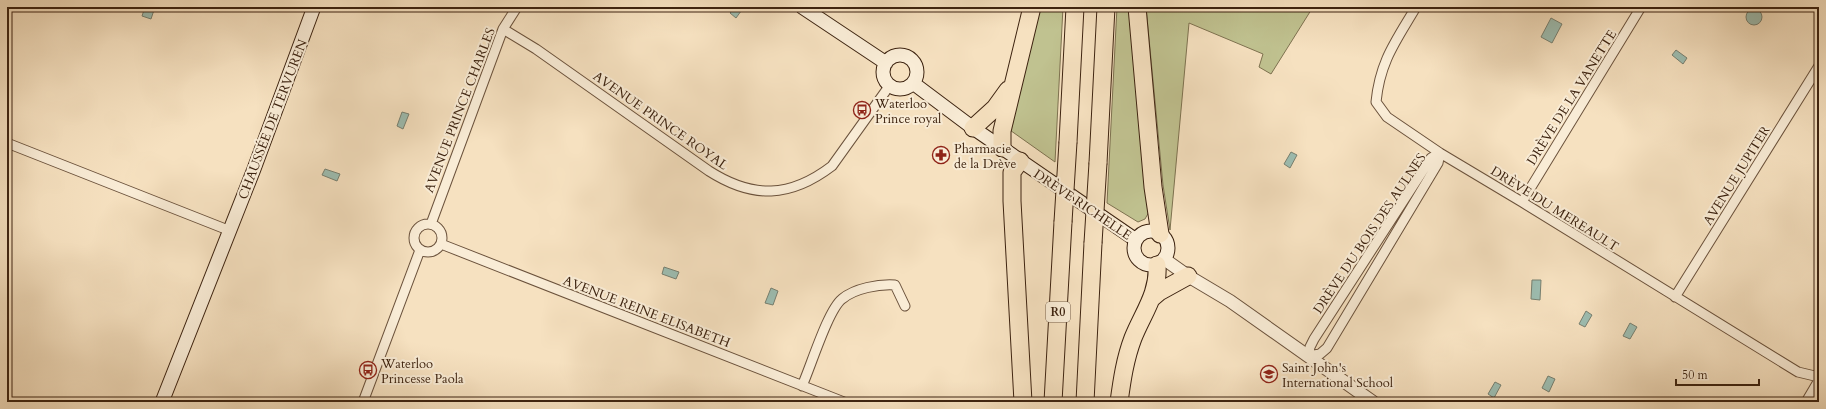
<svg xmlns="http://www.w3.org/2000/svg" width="1826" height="409" font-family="Cardo,serif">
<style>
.green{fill:#c0c290;stroke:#7e7250}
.water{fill:#9dbeb2;stroke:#778071}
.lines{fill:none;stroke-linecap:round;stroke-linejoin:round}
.minor-casing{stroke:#6b523c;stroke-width:11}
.tertiary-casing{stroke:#6b523c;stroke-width:14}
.secondary-casing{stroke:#3d2310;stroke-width:15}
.motorway-casing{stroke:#3d2310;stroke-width:19}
.minor{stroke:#f9ecd6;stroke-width:9}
.tertiary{stroke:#f9ecd6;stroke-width:12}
.secondary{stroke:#f9ecd6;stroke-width:13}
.motorway{stroke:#f6e1c0;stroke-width:17}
.motorway-bridge-casing{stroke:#3d2310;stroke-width:19;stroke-linecap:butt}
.motorway-bridge{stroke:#f6e1c0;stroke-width:17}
.labels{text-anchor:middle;stroke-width:4;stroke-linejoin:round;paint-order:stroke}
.shield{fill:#f9ecd6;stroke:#755f4b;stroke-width:1}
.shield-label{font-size:12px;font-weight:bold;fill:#3d2310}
.street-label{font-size:13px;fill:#3d2310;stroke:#f9ecd6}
.poi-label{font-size:13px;fill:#3d2310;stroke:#f9ecd6;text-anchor:start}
</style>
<rect width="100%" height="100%" fill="#f6e1c0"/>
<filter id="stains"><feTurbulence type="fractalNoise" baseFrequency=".005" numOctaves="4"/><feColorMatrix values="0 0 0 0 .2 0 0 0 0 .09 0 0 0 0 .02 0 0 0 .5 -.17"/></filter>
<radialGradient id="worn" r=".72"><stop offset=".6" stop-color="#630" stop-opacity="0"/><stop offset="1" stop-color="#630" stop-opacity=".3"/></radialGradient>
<path class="green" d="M1038 7H1063L1055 162 1007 128Z
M1117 7H1133L1150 210 1145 219 1138 222 1107 203Z
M1146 7H1313L1271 74 1259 67 1263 54 1189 23 1170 230 1163 185Z"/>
<path class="water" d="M145 7H155L151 19 142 16Z
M735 7H744L736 18 730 13Z
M1746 17a8 8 0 1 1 16 0a8 8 0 1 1-16 0Z
M1551 18 1562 24 1552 43 1541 37Z
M1676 50 1687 58 1683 64 1672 55Z
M402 112 409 114 403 129 397 126Z
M1291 152 1297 155 1290 168 1284 164Z
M325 169 340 174 337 181 322 175Z
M664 267 679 272 676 279 662 274Z
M1532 280H1541L1540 300 1531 299Z
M771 288 778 291 773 305 765 303Z
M1586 311 1592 315 1585 327 1579 324Z
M1630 323 1637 327 1630 339 1623 336Z
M1548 376 1555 379 1549 392 1542 388Z
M1495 382 1501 385 1494 398 1488 394Z"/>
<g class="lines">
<g class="minor-casing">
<path id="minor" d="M1416 7C1396 41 1380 61 1376 102L1387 117 1440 153 1522 202 1798 372 1819 377
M503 29 536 49 709 171C753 199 790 198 832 166L890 85
M7 143 228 230
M1440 153 1438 163 1327 348 1320 354 1308 356 1310 347 1314 339 1431 158Z
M1522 202 1641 7
M431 224 503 29 517 7
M414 238a14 14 0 1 1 28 0a14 14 0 1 1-28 0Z
M441 244 844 402
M1675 297 1819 66
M802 386C811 366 828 310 842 299 855 288 879 284 895 285L905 306
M363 402 420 250
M1806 402 1819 380"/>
</g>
<g class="tertiary-casing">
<path id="tertiary" d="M1164 259 1188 276 1230 301 1373 402"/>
</g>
<g class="secondary-casing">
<path id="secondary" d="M802 7 886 63
M883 72a17 17 0 1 1 34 0a17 17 0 1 1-34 0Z
M913 83 973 128 1136 240
M1134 248a17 17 0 1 1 34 0a17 17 0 1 1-34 0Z
M162 402 254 169 314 7"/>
</g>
<g class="motorway-casing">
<path id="motorway" d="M1137 7 1153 187 1160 234
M973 128 995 108 1008 90
M1068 142 1075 7
M1002 148V131L1032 7
M1020 161 1012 172V201L1023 402
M1098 163 1106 7
M1152 298 1159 292 1188 276
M1053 402 1063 222
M1085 402 1093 243
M1119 402C1122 380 1125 359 1133 338 1143 313 1159 293 1157 265"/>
</g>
<use href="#minor" class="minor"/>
<use href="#tertiary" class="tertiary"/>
<use href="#secondary" class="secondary"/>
<use href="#motorway" class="motorway"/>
<g class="motorway-bridge-casing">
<path id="motorway-bridge" d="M1063 222 1068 142
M1093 243 1098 163"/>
</g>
<use href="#motorway-bridge" class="motorway-bridge"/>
</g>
<defs>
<g id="bus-ring" transform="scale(0.9)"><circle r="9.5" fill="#f9ecd6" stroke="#8f2418" stroke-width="1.5"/><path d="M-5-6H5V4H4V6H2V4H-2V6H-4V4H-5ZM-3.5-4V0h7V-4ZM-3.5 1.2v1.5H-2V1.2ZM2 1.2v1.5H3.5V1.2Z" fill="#8f2418"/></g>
<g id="pharmacy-ring" transform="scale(0.9)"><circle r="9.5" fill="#f9ecd6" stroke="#8f2418" stroke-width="1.5"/><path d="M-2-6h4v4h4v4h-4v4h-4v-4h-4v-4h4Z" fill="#8f2418"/></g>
<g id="school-ring" transform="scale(0.9)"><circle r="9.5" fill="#f9ecd6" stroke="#8f2418" stroke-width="1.5"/><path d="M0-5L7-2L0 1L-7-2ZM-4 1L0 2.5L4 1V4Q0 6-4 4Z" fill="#8f2418"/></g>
</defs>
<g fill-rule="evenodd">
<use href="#bus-ring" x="862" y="110"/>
<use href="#pharmacy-ring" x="941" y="155"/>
<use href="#bus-ring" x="368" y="370"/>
<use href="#school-ring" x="1269" y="374"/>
</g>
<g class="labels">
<rect class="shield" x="1046" y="302" width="24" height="20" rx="3"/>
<g class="shield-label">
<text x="1058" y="316">R0</text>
</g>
<g class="street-label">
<text transform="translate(1571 97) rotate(-58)" y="5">DRÈVE DE LA VANETTE</text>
<text transform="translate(459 110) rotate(-69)" y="5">AVENUE PRINCE CHARLES</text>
<text transform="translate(272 119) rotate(-69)" y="5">CHAUSSÉE DE TERVUREN</text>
<text transform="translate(661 120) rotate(35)" y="5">AVENUE PRINCE ROYAL</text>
<text transform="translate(1736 175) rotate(-58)" y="5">AVENUE JUPITER</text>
<text transform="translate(1083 204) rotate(34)" y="5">DRÈVE RICHELLE</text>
<text transform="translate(1555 208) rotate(32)" y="5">DRÈVE DU MEREAULT</text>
<text transform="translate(1369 233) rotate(-56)" y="5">DRÈVE DU BOIS DES AULNES</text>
<text transform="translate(647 311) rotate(21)" y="5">AVENUE REINE ELISABETH</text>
</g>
<g class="poi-label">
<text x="875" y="108">Waterloo<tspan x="875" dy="15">Prince royal</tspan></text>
<text x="954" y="153">Pharmacie<tspan x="954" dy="15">de la Drève</tspan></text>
<text x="381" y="368">Waterloo<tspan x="381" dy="15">Princesse Paola</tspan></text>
<text x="1282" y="372">Saint John's<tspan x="1282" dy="15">International School</tspan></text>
</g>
</g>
<rect width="1826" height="409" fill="none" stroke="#f6e1c0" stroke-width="24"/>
<rect x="8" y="8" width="1810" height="393" fill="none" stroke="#3d2310" stroke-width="2"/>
<rect x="12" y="12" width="1802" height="385" fill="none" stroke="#3d2310"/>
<path d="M1676 379v6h83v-6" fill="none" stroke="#3d2310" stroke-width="2"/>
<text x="1682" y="379" font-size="12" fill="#3d2310" stroke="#f9ecd6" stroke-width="3" paint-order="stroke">50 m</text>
<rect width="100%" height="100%" filter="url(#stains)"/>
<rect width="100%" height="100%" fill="url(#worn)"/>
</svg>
